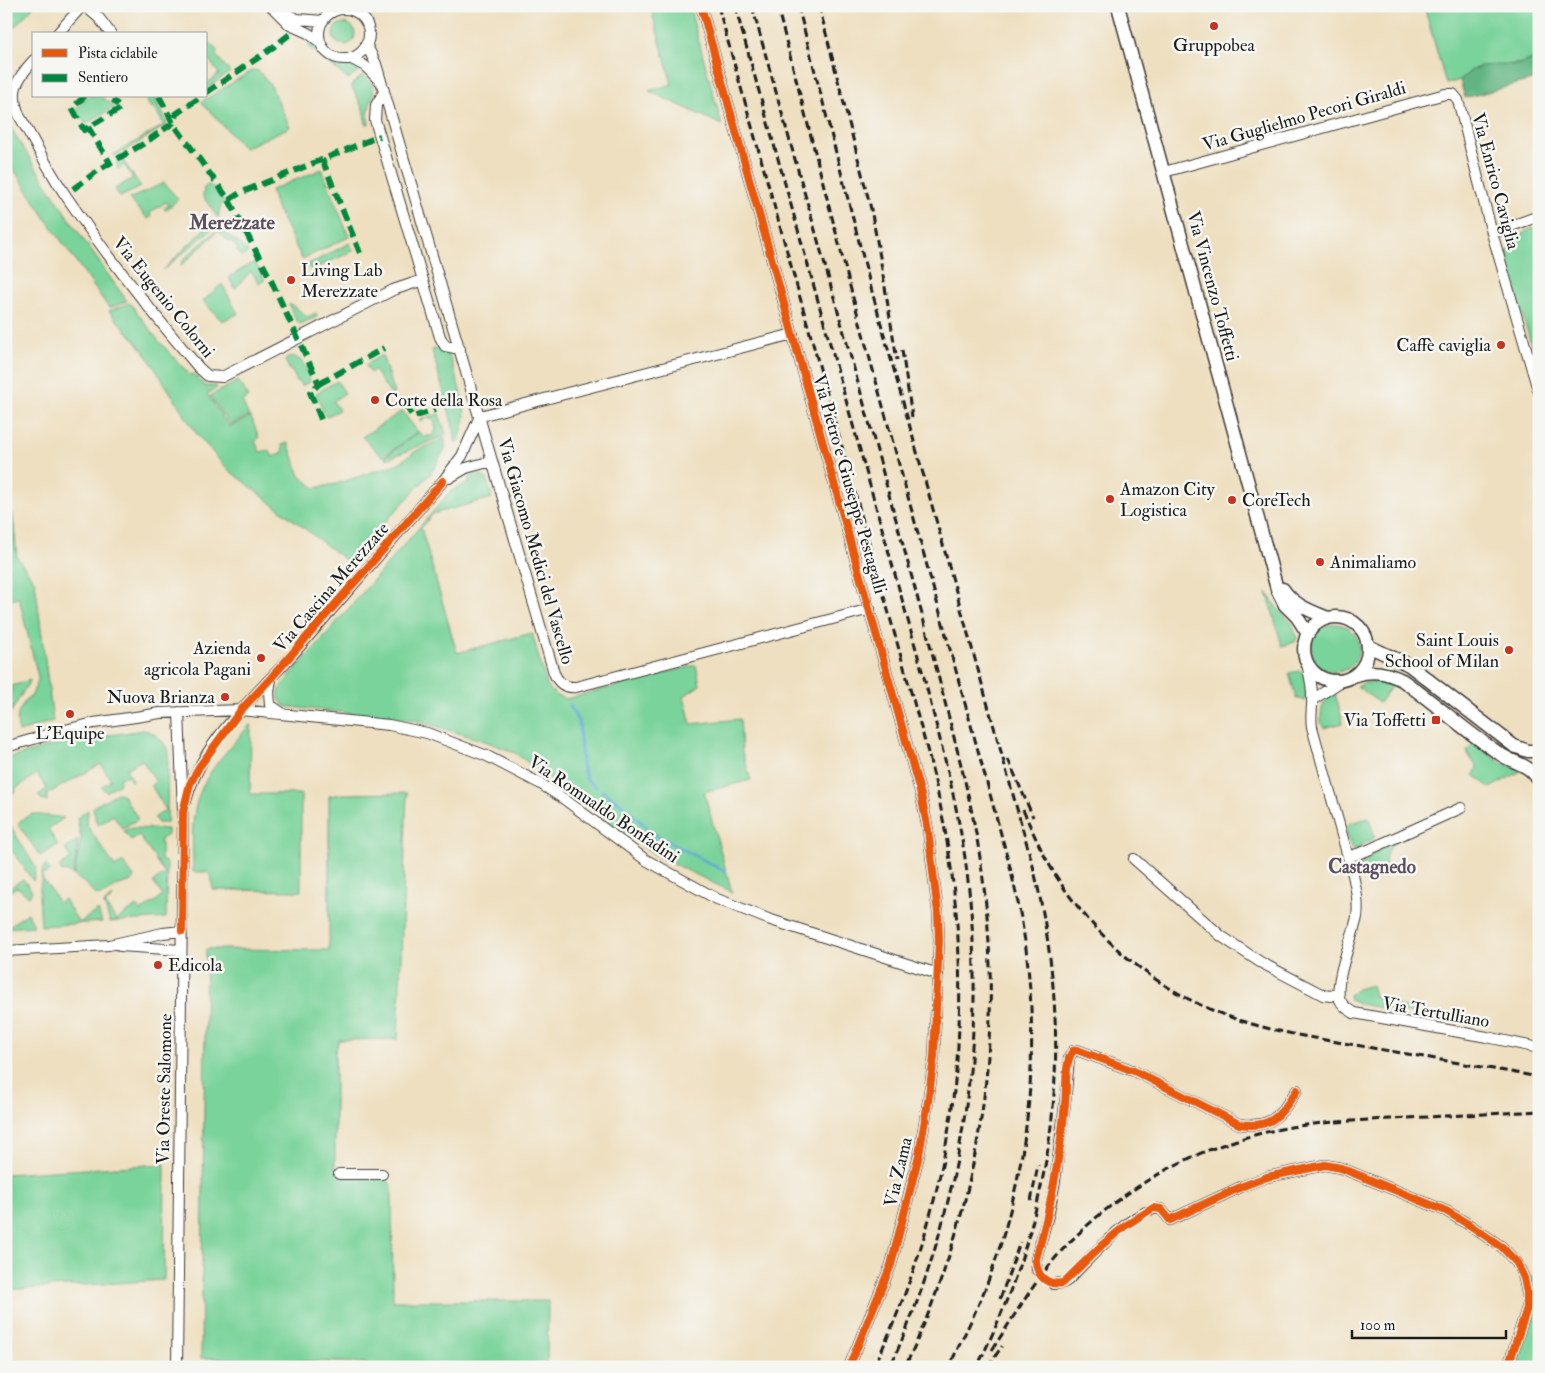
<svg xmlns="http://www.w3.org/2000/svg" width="1545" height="1373" font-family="'IM FELL Double Pica',serif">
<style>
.green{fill:#79d39a;stroke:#4a785b}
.forest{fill:#62b582;stroke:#3f684f}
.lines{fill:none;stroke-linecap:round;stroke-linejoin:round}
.stream{stroke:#5da8d5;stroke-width:3}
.minor-tunnel{stroke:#c4b89f;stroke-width:10;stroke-dasharray:10 5;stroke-linecap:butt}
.minor-casing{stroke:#3c3935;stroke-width:12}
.tertiary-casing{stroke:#3c3935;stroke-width:15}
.minor{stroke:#fff;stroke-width:10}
.tertiary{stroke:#fff;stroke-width:12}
.rail{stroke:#1c1c1c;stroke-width:3;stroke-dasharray:8 4;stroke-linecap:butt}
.quiet{stroke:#00873e;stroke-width:6;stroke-dasharray:12 6;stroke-linecap:butt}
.cycleway-casing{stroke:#f6f6f2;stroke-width:11}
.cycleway{stroke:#e8590c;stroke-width:8}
.poi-dot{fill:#c8321e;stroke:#f6f6f2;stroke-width:2}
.labels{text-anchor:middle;stroke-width:5;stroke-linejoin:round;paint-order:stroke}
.poi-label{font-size:18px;fill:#1c1c1c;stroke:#f6f6f2;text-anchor:start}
.street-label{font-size:18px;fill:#1c1c1c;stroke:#f6f6f2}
.neighbourhood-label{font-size:19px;font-weight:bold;fill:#5d4f60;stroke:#f6f6f2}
.quarter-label{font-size:20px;font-weight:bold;fill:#5d4f60;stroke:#f6f6f2}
</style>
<rect width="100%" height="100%" fill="#f6f6f2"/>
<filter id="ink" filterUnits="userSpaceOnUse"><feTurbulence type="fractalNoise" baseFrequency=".02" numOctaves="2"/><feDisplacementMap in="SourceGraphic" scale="10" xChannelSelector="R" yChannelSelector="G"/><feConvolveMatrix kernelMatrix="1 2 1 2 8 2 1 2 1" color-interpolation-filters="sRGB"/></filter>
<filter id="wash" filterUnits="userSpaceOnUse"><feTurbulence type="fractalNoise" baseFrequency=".0096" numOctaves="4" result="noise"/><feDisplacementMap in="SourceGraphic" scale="20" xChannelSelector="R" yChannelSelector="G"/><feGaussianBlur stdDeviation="1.12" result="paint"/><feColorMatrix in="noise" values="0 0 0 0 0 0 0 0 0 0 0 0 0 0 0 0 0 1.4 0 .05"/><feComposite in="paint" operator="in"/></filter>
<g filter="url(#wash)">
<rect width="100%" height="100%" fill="#eedfc0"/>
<path class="green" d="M6 6H34L6 36Z
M650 6H689L722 125 649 91 672 84Z
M1424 6H1539V57L1518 64 1481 66 1472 70 1460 80 1446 84Z
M333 34a11 11 0 1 1 22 0a11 11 0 1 1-22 0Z
M206 38 218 52 215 54 230 72 206 89V84L219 74 206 55Z
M310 38C316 47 323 57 333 61 342 65 352 65 361 69L348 79 309 47Z
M253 70 259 71 271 86 290 127 244 148 201 102Z
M363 75C366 78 370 81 372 84 378 93 364 108 369 124H366L363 109 351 85Z
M88 96H100L115 107 86 124 75 110Z
M143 96H154L167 122 166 125 119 155H113L164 125 154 107 151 108Z
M6 120C44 182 84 242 127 301L109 308 46 219 6 157Z
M120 159 123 160 141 187 120 197 115 189 133 178 124 165 118 169 116 163Z
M322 169 349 237 302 259 275 204 271 190Z
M164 183 178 199 166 211 164 208 169 205 166 202 150 213 151 217 148 219 129 199Z
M208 185 213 187 224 202 221 205 218 218 203 196 204 188Z
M210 223 214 227 163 270Z
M1539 226V372L1506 257C1511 241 1522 231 1539 226Z
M220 229 247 250V253L243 257 236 251 238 249 231 241 229 242 218 231 181 266V264L185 258 216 231Z
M350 243 353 251 311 270 307 265Z
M255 263 265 280 259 283 251 271 235 289 229 277 251 264Z
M222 284 238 314 222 321 203 301Z
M130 303 158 340 190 375 194 374 205 386H216L217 388 207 394 229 427 251 417 259 438 255 441 260 452 269 450 273 457 283 452 282 445 288 443 300 476 315 488 336 484 399 463 416 451 445 438V449L431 473 348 562 226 468 196 433 144 351 109 311Z
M289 305H293L307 317 316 313 317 317 300 324 296 320Z
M438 347 450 357 464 403 465 418 459 442 455 441 454 430 432 350Z
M382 355 394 394 391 395 374 370 371 373 365 365Z
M292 356C305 360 307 370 310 382L301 386 299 381 297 382 292 371H290L285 360Z
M238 381 240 386 243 387 248 398 242 401 249 416 230 425 210 396Z
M337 381 345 393 333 401 339 410 326 417 316 393Z
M402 411 418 432 383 457 362 437Z
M439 414 446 434 444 436 387 459 385 457 419 432 423 436H432L436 430 434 420 427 418 420 422 419 419Z
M472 475H480L487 479 492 498 433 514 421 528 457 653 532 633 547 686 556 695 566 699 696 665 700 685 684 696 691 724 740 719 742 752 751 780 704 792 732 892 655 855 515 753 485 741 415 720 290 707C278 705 277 696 281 686L451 491 470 482 468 478Z
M6 504 13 516 17 557 35 582 53 721 19 732C15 715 18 714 26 699L31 697 38 681V677L19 598 6 601V574L9 569 6 566Z
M1267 592 1277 608 1292 623 1297 638 1295 642 1282 646Z
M1311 648a24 24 0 1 1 48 0a24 24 0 1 1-48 0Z
M1299 671 1303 673 1306 683 1305 701 1296 698 1289 673Z
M30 680 11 712 12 686Z
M1379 682 1392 686 1379 703 1357 686 1365 683Z
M1335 693 1343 723 1324 728 1322 726C1319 713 1322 700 1335 693Z
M251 724 250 794H300L301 796V891L213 890 211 876 207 872H193C193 851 191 830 195 810 201 775 229 749 251 724Z
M144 730C155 732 164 741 168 751L167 823H158L154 818 166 810 151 785 156 782 142 760 126 769 133 780 131 781 126 775 119 779 120 783 106 792 101 787 111 780 101 764 47 794V801L41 799 38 795 47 789 37 774 15 789 16 791 6 798V759L69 741Z
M1474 743 1497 760 1521 771 1490 788 1474 775 1477 767 1468 754 1467 750Z
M117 793 122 794 137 817V820L122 828 113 815 98 825 96 822 93 807Z
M407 793 398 1039 339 1040 335 1052V1168L339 1174H382L392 1186 393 1301H548L547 1367H366L365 1363 201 1358 206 949 329 950V796L343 794Z
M88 810 87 825 115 867 123 862 134 877 132 881 119 885 101 896 95 894 86 884 74 876 81 838 77 818Z
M33 814 64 818 48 829 58 845 40 856 18 824 21 820Z
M1369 818 1375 838 1361 845 1362 848 1354 849C1348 845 1346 833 1347 826L1350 823Z
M8 822 36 868 33 881 14 853 6 846V823Z
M128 828 167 829V835L161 839V860L167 863 166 918 110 922 104 904 111 897 113 898 105 904 116 920 137 906 141 911 163 896 153 882 165 874 139 835 131 840 124 831Z
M78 840 76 860 73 875 65 871 62 872 59 867 71 859 65 849Z
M1395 842C1384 856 1383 857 1389 874L1380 877 1379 873H1367L1361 870 1360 865 1372 857 1371 854Z
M46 865 50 871 41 876 59 903 64 899 79 923 98 910 102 922 41 926 39 896 43 867Z
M23 879 32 891 30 895 28 896 17 887 6 894V889L7 890Z
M28 913 34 926 6 928Z
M1371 985 1374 996 1428 1017 1359 1004 1350 1000 1349 995 1354 990Z
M165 1164 164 1280 6 1290V1174Z
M1539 1274V1367H1516L1533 1308 1534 1298 1531 1279 1535 1275Z"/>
<path class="forest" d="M1539 57V78L1465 98 1460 80 1472 70 1481 66 1518 64Z"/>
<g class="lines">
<path class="stream" d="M570 706 579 723 582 765 586 779 596 787
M602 791 620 803 654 834 726 872"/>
</g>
</g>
<g filter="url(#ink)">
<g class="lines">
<path class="minor-tunnel" d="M1037 1270 1043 1279 1053 1284"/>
<g class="minor-casing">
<path id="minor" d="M85 6 99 18 111 34
M271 6 290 25 308 33 320 42
M701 6 921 795 928 830 938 913 939 940 934 1057 928 1102 919 1155 891 1265 849 1367
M319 34a25 25 0 1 1 50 0a25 25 0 1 1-50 0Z
M281 11 297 19 323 21
M57 34 82 6
M366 44 376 64 554 673C558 683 565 688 576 687L870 609
M350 58 365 66 380 81
M34 60C16 79 9 92 20 117 35 143 49 171 66 196 107 256 152 313 199 368L208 376 222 377 393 290 423 280
M384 92 376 105 375 120 440 337 445 346 460 349
M1164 172 1445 94H1453L1458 100 1492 233 1539 393
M1492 233 1539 216
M480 416 793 334
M449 478 466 468 492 461
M1307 663C1309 674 1312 684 1312 695 1313 706 1310 716 1312 727L1353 875C1356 889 1359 903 1357 917 1353 937 1333 983 1340 1000 1343 1007 1349 1010 1354 1013L1487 1037 1539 1048
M271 679 269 692 270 705 282 713
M1312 700 1340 682
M6 747 61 731 94 723 142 716 160 713 241 710 389 725 427 733 487 756 541 784 564 799 646 860 717 899 768 919 938 974
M186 801C201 742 255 697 294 653 344 596 393 538 443 481L462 456 480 416
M1348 857 1366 851 1461 808
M1134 859 1221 936 1260 962 1323 995 1331 996 1338 993
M120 946 181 950
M6 951 109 945 163 933 182 931
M339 1174H382
M1037 1270 1036 1259 1049 1212 1055 1181 1065 1104 1069 1058 1073 1051 1077 1050 1134 1071 1239 1124C1273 1129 1280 1115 1297 1090
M1053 1284 1063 1283 1068 1280C1085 1263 1137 1204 1161 1209L1170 1220 1243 1186 1267 1177 1325 1165 1341 1168 1446 1211 1468 1224 1502 1247 1517 1263 1524 1278 1527 1293V1308L1508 1367
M177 1367 183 812 179 712"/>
</g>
<g class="tertiary-casing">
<path id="tertiary" d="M1118 6 1277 589 1285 605 1297 617 1308 634
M1283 589C1293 605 1311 611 1328 618
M1304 649a32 32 0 1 1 64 0a32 32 0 1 1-64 0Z
M1368 646 1409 665 1514 746 1528 751H1539
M1356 675C1373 670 1386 672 1402 680 1435 703 1466 732 1500 754 1514 764 1532 764 1539 782"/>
</g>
<use href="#minor" class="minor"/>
<use href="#tertiary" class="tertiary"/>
<path class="rail" d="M718 6 927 749C983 961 968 1168 874 1367
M735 6 925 681C940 740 956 798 965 858 990 1032 963 1208 890 1367
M752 6C798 172 846 337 891 502 911 573 930 643 948 714 960 761 973 809 980 858 1007 1034 981 1206 905 1367
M777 6 852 294 1009 863C1017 897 1025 932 1028 967 1039 1074 1025 1183 987 1284 976 1312 962 1339 949 1367
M798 6 871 288 1033 866C1076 1044 1058 1203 977 1367
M819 6 871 209 880 257 897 360
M902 350 912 417
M1008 759 1033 817
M1023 810C1032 830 1041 851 1053 871 1096 942 1165 998 1245 1022 1284 1034 1326 1040 1367 1047 1424 1057 1482 1067 1539 1077
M1031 1201 1038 1165
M1000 1299 1020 1242
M992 1350C1018 1310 1042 1268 1077 1235 1131 1183 1198 1147 1271 1131 1311 1122 1351 1121 1391 1119 1441 1116 1490 1114 1539 1111
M988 1367 1002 1346"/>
<path class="quiet" d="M206 93C234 73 263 56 290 34
M85 96 72 108 84 130 121 108 113 100
M159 96 173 123 229 200 269 276 319 384 310 392 323 424
M88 127 110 163
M322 159 360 253
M73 189 100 169 143 144 173 123 176 114 202 96
M229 200 240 193 380 136
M319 384 384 348
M405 404 413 417 435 410"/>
<g class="cycleway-casing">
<path id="cycleway" d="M701 6 921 795 928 830 938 913 939 940 934 1057 928 1102 919 1155 891 1265 849 1367
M182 931 183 812 190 784 199 767 241 710 271 678 443 481
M1297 1090C1280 1115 1273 1129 1239 1124L1134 1071 1077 1050 1073 1051C1064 1061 1067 1090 1065 1104 1060 1157 1051 1207 1036 1259 1036 1276 1047 1286 1063 1283L1102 1245 1125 1226 1153 1208 1161 1209 1170 1220 1243 1186 1267 1177 1325 1165 1341 1168 1446 1211 1468 1224 1502 1247 1517 1263 1524 1278 1527 1293V1308L1508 1367"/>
</g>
<use href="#cycleway" class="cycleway"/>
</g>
</g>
<g class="poi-dot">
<circle cx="1214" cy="26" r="5"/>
<circle cx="291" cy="280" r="5"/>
<circle cx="1501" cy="345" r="5"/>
<circle cx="375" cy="400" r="5"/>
<circle cx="1110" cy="499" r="5"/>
<circle cx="1232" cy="500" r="5"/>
<circle cx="1320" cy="562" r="5"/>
<circle cx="1509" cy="650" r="5"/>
<circle cx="261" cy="658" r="5"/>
<circle cx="225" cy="697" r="5"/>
<circle cx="70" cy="714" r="5"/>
<rect x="1431" y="715" width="10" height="10" rx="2.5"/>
<circle cx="158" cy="965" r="5"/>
</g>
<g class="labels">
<g class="poi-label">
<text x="1214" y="51" text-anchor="middle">Gruppobea</text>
<text x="301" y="276">Living Lab<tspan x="301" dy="21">Merezzate</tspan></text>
<text x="1491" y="351" text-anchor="end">Caffè caviglia</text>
<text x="385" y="406">Corte della Rosa</text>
<text x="1120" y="495">Amazon City<tspan x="1120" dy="21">Logistica</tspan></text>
<text x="1242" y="506">CoreTech</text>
<text x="1330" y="568">Animaliamo</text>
<text x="1499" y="646" text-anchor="end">Saint Louis<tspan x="1499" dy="21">School of Milan</tspan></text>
<text x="251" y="654" text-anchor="end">Azienda<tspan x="251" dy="21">agricola Pagani</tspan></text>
<text x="215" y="703" text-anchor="end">Nuova Brianza</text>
<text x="1426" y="726" text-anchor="end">Via Toffetti</text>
<text x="70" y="739" text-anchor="middle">L'Equipe</text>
<text x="168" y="971">Edicola</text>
</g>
<g class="street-label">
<text transform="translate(1304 116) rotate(-16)" y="6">Via Guglielmo Pecori Giraldi</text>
<text transform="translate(1496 181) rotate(75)" y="6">Via Enrico Caviglia</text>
<text transform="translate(1213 286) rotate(75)" y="6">Via Vincenzo Toffetti</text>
<text transform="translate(164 297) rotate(51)" y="6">Via Eugenio Colorni</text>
<text transform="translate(850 484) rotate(74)" y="6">Via Pietro e Giuseppe Pestagalli</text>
<text transform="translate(536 551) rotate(74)" y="6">Via Giacomo Medici del Vascello</text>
<text transform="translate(331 587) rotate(-49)" y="6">Via Cascina Merezzate</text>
<text transform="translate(604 809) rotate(34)" y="6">Via Romualdo Bonfadini</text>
<text transform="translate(1436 1012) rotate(10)" y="6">Via Tertulliano</text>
<text transform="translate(164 1089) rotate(-89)" y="6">Via Oreste Salomone</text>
<text transform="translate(898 1172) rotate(-77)" y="6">Via Zama</text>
</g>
<g class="neighbourhood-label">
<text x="1372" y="873">Castagnedo</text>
</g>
<g class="quarter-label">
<text x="232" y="229">Merezzate</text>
</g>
</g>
<rect width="1545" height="1373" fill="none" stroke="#f6f6f2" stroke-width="25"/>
<rect x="32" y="32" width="175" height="65" fill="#f6f6f2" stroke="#9f9f9c"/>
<rect x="42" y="49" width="25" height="8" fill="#e8590c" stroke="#9f9f9c"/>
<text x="78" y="58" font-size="15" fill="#1c1c1c">Pista ciclabile</text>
<rect x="42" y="74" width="25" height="8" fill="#00873e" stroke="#9f9f9c"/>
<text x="78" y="82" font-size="15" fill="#1c1c1c">Sentiero</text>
<path d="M1352 1330v8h154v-8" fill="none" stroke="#1c1c1c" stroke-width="2.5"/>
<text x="1360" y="1330" font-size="15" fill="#1c1c1c" stroke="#f6f6f2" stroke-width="4" paint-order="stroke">100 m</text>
</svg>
